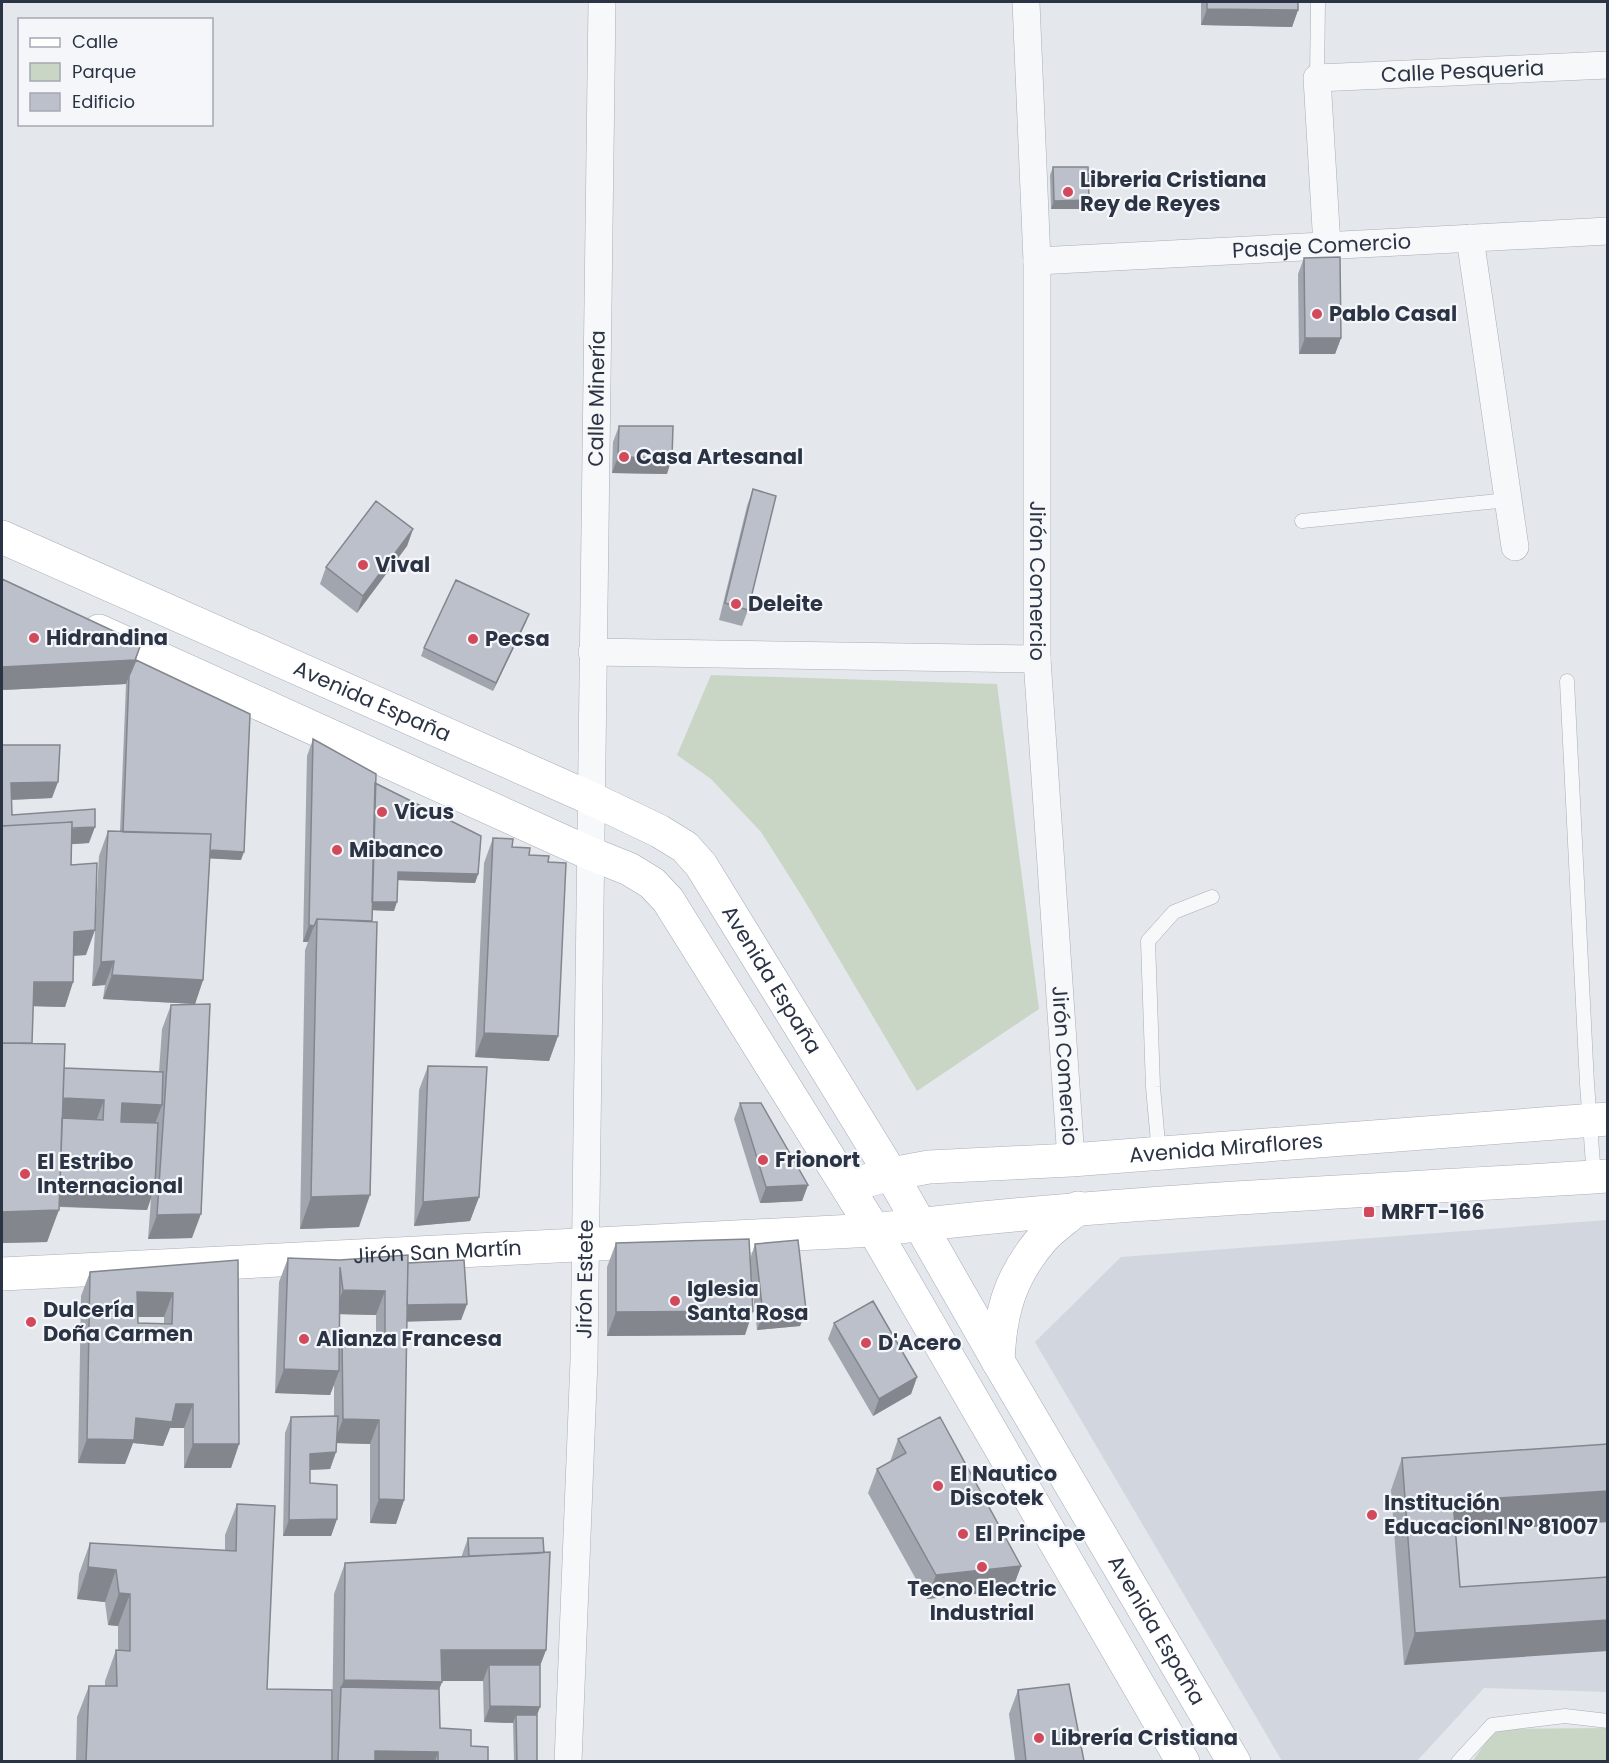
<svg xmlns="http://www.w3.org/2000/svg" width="1609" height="1763" font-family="Poppins,sans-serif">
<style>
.built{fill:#d2d6de}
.green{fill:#c9d6c5}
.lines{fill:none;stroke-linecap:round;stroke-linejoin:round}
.lane-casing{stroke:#a9aeb7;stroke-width:15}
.street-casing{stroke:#a9aeb7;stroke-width:28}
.secondary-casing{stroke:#a9aeb7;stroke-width:34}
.primary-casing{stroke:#a3abb8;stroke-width:34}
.lane{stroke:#f7f8fa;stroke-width:14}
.street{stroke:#f7f8fa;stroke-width:27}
.secondary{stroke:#fff;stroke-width:33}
.primary{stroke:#fff;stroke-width:33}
.wall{fill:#a1a5ae;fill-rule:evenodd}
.shaded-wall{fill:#83868d}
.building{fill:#bbc0ca;stroke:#83868d;stroke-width:1.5;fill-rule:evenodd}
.poi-dot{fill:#d1495b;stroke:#f4f6f9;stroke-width:2}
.labels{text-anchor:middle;stroke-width:4.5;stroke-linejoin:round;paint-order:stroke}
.street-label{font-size:21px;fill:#2b3445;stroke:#f4f6f9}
.poi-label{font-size:21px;font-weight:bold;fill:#2b3445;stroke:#f4f6f9;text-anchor:start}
</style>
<rect width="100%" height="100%" fill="#e4e7ec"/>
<path class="built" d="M1607 1220V1692L1484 1688 1417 1761H1282L1035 1342 1121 1257Z"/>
<path class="green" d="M711 675 997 684 1039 1009 917 1091 803 898 761 832 711 779 677 755Z
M1607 1728V1761L1472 1762 1495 1729Z"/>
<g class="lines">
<g class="lane-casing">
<path id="lane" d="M1317 78 1318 2
M1302 521 1508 500
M1567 681 1587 1084 1594 1177
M1159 1154 1153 1087 1148 941 1174 912 1212 897
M1458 1762 1492 1725 1565 1716 1608 1721"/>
</g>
<g class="street-casing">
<g id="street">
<path id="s1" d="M1026 2 1037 261V659L1071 1160"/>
<path d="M1470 238 1515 547"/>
<path id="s2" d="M1327 246 1317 78 1608 65"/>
<path id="s3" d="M1037 261 1608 231"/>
<path d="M592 652 1037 659"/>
<path id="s4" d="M568 1762 584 1360 602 2"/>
</g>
</g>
<g class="secondary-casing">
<g id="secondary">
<path id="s5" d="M848 1186 891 1174 929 1167 1071 1160 1608 1119"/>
<path id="s6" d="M2 1274 874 1230C1117 1200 1363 1192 1608 1176"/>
<path d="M998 1361C1000 1312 1010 1276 1043 1238 1053 1227 1067 1218 1078 1208"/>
</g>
</g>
<g class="primary-casing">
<g id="primary">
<path id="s7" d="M2 537 590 798 659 831 685 847 701 865 891 1174 998 1361 1234 1762"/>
<path d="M99 631 589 853 629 869 652 883 668 900 874 1230 1183 1762"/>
</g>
</g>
<use href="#lane" class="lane"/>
<use href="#street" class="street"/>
<use href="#secondary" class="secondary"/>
<use href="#primary" class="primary"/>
</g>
<path class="wall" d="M1201 2H1298V10L1292 27 1201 25Z
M1053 167 1086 209H1051L1050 175Z
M1304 258 1341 338 1335 354H1299L1298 274Z
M619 426 667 474 612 473 613 442Z
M753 489 748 610 742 626 719 620 747 506Z
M413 529 407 546 357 613 320 584 326 567Z
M526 622 493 691 421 656 424 648Z
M141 644 136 660 241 860 210 858 203 980 195 1004 103 999 105 985 92 986 99 856 108 831 120 832 126 684 2 690Z
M313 739 375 783 478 874 475 883 398 880 394 911 372 910 359 1227 300 1229 305 950 308 942H303L307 756Z
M2 745 52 798 11 800 12 815 89 843 72 844 71 865 86 955 73 956V982L65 1007 33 1006 32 1043 64 1068 159 1072 162 1029 171 1005 192 1238 148 1239 151 1199 147 1210 59 1207 47 1242 2 1243Z
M493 838 529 855 548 862 558 1036 549 1061 475 1057 484 863Z
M428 1066 479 1197 470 1221 414 1226 419 1090Z
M740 1103 808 1185 802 1201 760 1203 734 1119Z
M616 1243 750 1259 755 1244 806 1310 800 1326 757 1330 751 1275 745 1335 607 1336V1267Z
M288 1258 408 1263 467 1304 461 1320 407 1321 404 1500 396 1524 370 1523V1444L337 1443 336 1452 330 1469 310 1470V1483L337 1519 331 1536H283L285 1433 291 1417 334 1416V1385L330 1395 275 1393 279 1282ZM339 1314 376 1315V1338H342L339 1347Z
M238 1260 239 1444 231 1468H184V1428H170L163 1446 133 1443 125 1464 78 1463 81 1296 90 1272ZM138 1317H164V1324L138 1323Z
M834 1323 917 1377 911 1394 873 1416 828 1339Z
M898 1439 1021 1566 1012 1590 927 1599 868 1493 877 1469 890 1462Z
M1608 1444V1522L1456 1532 1404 1665 1391 1490 1402 1458Z
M237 1504 267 1689 332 1729 334 1594 345 1563 462 1557V1555L468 1538 546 1650 540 1665 537 1715V1761H514L513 1723 484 1722 483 1681H442L439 1689 440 1728 471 1746 488 1761H76L77 1717 89 1686H105V1681L116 1650H118V1626L108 1625 105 1602 77 1599 79 1574 90 1543 225 1550V1535Z
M1018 1690 1084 1761H1015L1009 1714Z"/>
<path class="shaded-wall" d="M1207 9 1298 10 1292 27 1201 25Z
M1089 200 1086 209H1051L1054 201Z
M1305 338H1341L1335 354H1299Z
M618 457 672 458 667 474 612 473Z
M413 529 407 546 357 613 363 596Z
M529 614 526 622 493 691 496 683Z
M141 644 126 684 2 690V667Z
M58 782 52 798 5 800 11 783Z
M95 827 89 843 2 849V833Z
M122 846 244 852 241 860 119 854Z
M398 872 478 874 475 883 395 880Z
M370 901 397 902 394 911 367 910Z
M309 925 314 926 308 942H303Z
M95 930 86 955 65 956 74 932Z
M114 961 105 985 92 986 101 962Z
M112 975 203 980 195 1004 103 999Z
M34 982H73L65 1007 25 1006Z
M484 1033 558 1036 549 1061 475 1057Z
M61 1098 104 1100 95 1124 59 1123Z
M122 1103 162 1105 153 1129 113 1128Z
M57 1182 155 1185 147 1210 48 1206Z
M808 1185 802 1201 760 1203 766 1187Z
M370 1195 359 1227 300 1229 311 1197Z
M479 1197 470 1221 414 1226 423 1202Z
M59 1210 47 1242 2 1243V1212Z
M201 1214 192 1238 148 1239 157 1215Z
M343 1290 385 1291 376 1315 334 1314Z
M137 1292 173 1293 164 1317H129Z
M467 1304 461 1320 399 1322 405 1305Z
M806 1310 800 1326 757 1330 763 1314Z
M753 1311 745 1335 607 1336 616 1312Z
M284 1369 339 1371 330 1395 275 1393Z
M917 1377 911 1394 873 1416 879 1399Z
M176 1404H193L184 1428H170L163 1446 133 1443 125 1464 78 1463 87 1439 136 1418Z
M343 1419 379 1420 370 1444 334 1443Z
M193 1444H239L231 1468H184Z
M336 1452 330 1469 304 1470 310 1454Z
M1608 1491V1522L1442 1533 1453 1501Z
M379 1499 404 1500 396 1524 370 1523Z
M337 1519 331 1536H283L289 1520Z
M1021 1566 1012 1590 927 1599 936 1575Z
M88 1567 116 1570 105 1602 77 1599Z
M119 1593 130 1594 118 1626 108 1625Z
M1608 1620V1651L1404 1665 1415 1633Z
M441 1650H546L534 1682 489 1665 483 1681H429Z
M344 1680 442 1682 430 1713 341 1687Z
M490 1706 540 1707 534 1724 516 1715 513 1723 484 1722Z
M375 1751 438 1752 435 1761H372Z"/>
<path class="building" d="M1207 2H1298V10L1207 9Z
M1053 167H1088L1089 200 1054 201Z
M1340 257 1341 338H1305L1304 258Z
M619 426H673L672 458 618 457Z
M753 489 776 496 748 610 725 603Z
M376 501 413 529 363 596 326 567Z
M2 579 141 644 135 660 2 667Z
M456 580 529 614 496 683 424 648Z
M136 660 250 714 244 852 210 850 211 834 123 832 129 676Z
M313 739 376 774 372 921 317 919 314 926 309 925Z
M2 745H60L58 782 11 783 12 815 95 809V827L72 828V822L2 826Z
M375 783 481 836 478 874 398 872 397 902H372Z
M72 822 71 865 97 863 95 930 74 932 73 982H34L32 1043H2V826Z
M108 831 211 834 203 980 112 975 114 961 101 962Z
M493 838 513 839 512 847 530 848 529 855 549 856 548 862 566 863 558 1036 484 1033Z
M317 919 377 922 370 1195 311 1197Z
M210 1004 201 1214 157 1215 171 1005Z
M2 1043 65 1044 59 1210 2 1212Z
M428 1066 487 1067 479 1197 423 1202Z
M64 1068 163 1072 162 1105 122 1103 121 1122 158 1123 155 1185 60 1182 62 1118 103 1120 104 1100 63 1098Z
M740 1103H761L808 1185 766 1187Z
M749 1239 753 1311 616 1312V1243Z
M798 1240 806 1310 763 1314 755 1244Z
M408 1255 404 1500 379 1499V1420L343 1419 342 1338H385V1291L343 1290 340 1267 339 1371 284 1369 288 1258 340 1260Z
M238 1260 239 1444H193V1404H176L172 1422 136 1418 134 1440 87 1439 90 1272ZM137 1292 173 1293 172 1324 138 1323Z
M464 1260 467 1304 407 1305 408 1263Z
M873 1301 917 1377 879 1399 834 1323Z
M338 1416 336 1452 310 1454V1483L337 1485V1519L289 1520 291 1417Z
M940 1417 1021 1566 936 1575 877 1469 906 1453 898 1439Z
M1608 1444V1491L1453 1501 1460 1587 1608 1577V1620L1415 1633 1402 1458Z
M237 1504 275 1506 267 1689 332 1690V1761H86L89 1686H117L116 1650 130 1651V1594L119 1593 116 1570 88 1567 90 1543 236 1551Z
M468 1538H543L544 1553 469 1556Z
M550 1552 546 1650H441L442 1682 344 1680 345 1563Z
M489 1665H540V1707L490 1706Z
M1069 1684 1084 1761H1026L1018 1690Z
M341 1687 439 1689 440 1728 471 1730V1746L488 1747V1761H438V1752L375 1751V1761H338Z
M516 1715H537V1761H517Z"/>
<g class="poi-dot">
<circle cx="1068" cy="192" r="6"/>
<circle cx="1317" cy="314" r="6"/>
<circle cx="624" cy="457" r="6"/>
<circle cx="363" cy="565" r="6"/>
<circle cx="736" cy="604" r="6"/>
<circle cx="34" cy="638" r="6"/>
<circle cx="473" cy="639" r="6"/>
<circle cx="382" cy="812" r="6"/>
<circle cx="337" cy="850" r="6"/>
<circle cx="763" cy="1160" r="6"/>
<circle cx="25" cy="1174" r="6"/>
<rect x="1363" y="1206" width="12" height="12" rx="3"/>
<circle cx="675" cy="1301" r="6"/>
<circle cx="31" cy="1322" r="6"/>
<circle cx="304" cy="1339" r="6"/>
<circle cx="866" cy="1343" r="6"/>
<circle cx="938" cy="1486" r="6"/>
<circle cx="1372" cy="1515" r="6"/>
<circle cx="963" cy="1534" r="6"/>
<circle cx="982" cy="1567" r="6"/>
<circle cx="1039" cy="1738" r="6"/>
</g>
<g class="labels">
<g class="street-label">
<text dy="7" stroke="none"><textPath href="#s2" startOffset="314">Calle Pesqueria</textPath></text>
<text dy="7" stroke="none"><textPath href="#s3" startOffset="285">Pasaje Comercio</textPath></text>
<text dy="7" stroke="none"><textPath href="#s4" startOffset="1364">Calle Minería</textPath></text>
<text dy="7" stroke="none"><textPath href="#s1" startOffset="579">Jirón Comercio</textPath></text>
<text dy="7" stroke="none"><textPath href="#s7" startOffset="405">Avenida España</textPath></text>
<text dy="7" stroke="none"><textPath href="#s7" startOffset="909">Avenida España</textPath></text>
<text dy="7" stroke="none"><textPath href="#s1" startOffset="1065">Jirón Comercio</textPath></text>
<text dy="7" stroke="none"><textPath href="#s5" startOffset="381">Avenida Miraflores</textPath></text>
<text dy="7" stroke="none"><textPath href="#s6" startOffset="436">Jirón San Martín</textPath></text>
<text dy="7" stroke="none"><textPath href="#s4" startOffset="483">Jirón Estete</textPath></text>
<text dy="7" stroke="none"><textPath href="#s7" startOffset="1665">Avenida España</textPath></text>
</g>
<g class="poi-label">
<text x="1080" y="187">Libreria Cristiana<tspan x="1080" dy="24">Rey de Reyes</tspan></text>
<text x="1329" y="321">Pablo Casal</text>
<text x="636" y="464">Casa Artesanal</text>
<text x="375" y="572">Vival</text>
<text x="748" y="611">Deleite</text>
<text x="46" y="645">Hidrandina</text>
<text x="485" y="646">Pecsa</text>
<text x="394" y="819">Vicus</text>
<text x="349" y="857">Mibanco</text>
<text x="775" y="1167">Frionort</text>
<text x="37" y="1169">El Estribo<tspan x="37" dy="24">Internacional</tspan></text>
<text x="1381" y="1219">MRFT-166</text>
<text x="687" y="1296">Iglesia<tspan x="687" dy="24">Santa Rosa</tspan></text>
<text x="43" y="1317">Dulcería<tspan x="43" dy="24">Doña Carmen</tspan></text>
<text x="316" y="1346">Alianza Francesa</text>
<text x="878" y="1350">D'Acero</text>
<text x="950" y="1481">El Nautico<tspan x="950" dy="24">Discotek</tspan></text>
<text x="1384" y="1510">Institución<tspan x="1384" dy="24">EducacionI Nº 81007</tspan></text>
<text x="975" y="1541">El Principe</text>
<text x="982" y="1596" text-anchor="middle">Tecno Electric<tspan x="982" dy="24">Industrial</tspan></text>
<text x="1051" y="1745">Librería Cristiana</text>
</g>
</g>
<rect width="1609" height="1763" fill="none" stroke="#2b3445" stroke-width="6"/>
<rect x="18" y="18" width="195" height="108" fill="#f4f6f9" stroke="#a4a8b1" stroke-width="1.5"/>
<rect x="30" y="38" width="30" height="9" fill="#ffffff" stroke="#a4a8b1" stroke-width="1.5"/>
<text x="72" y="48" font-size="18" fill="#2b3445">Calle</text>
<rect x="30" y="63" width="30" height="18" fill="#c9d6c5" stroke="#a4a8b1" stroke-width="1.5"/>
<text x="72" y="78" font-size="18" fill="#2b3445">Parque</text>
<rect x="30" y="93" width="30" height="18" fill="#bbc0ca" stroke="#a4a8b1" stroke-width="1.5"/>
<text x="72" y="108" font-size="18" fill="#2b3445">Edificio</text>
</svg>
